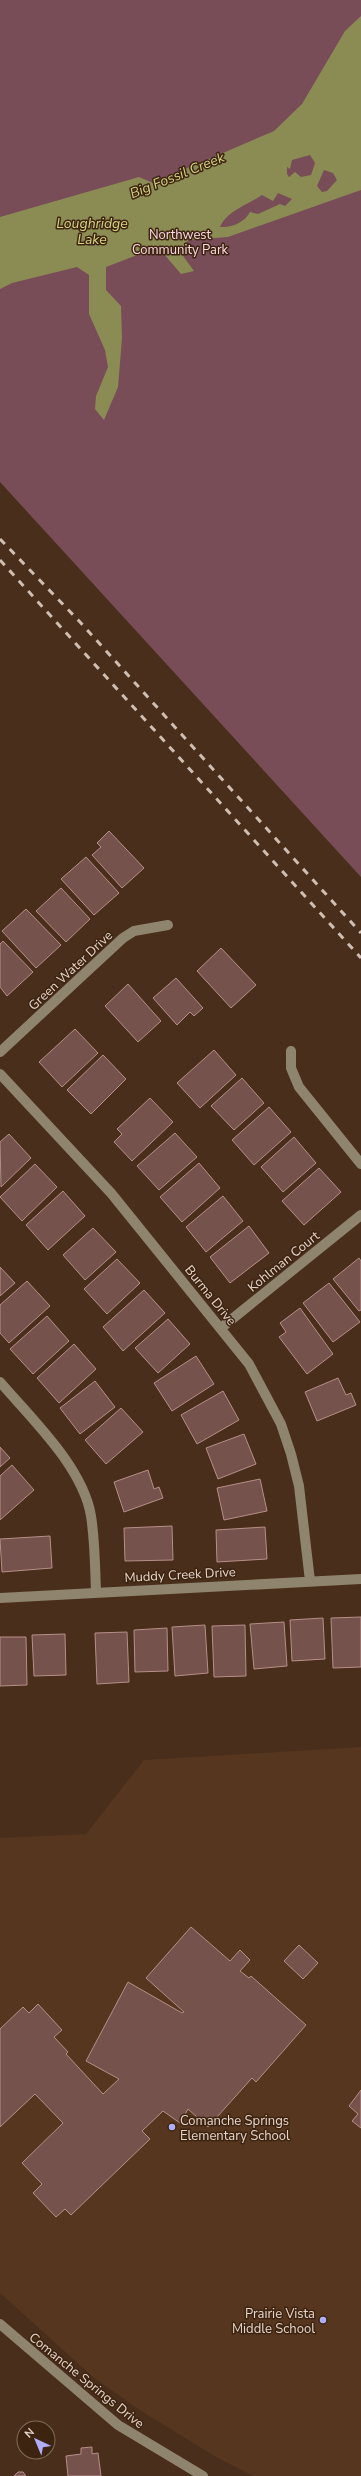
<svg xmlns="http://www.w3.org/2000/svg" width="361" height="2476" font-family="'Nunito Sans',sans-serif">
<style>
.built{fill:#56361e}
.green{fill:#784d57}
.water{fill:#8b8b54;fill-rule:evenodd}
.building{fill:#76524c;stroke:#b78f88}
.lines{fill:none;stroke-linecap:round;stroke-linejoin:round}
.minor{stroke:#8f846e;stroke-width:10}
.rail{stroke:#d0beb2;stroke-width:3;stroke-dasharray:7 7;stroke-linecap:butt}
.poi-dot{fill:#afaefa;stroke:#3d2411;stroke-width:1.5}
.labels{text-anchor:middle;stroke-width:3;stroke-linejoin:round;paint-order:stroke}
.park-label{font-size:13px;fill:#fdd9e1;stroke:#3d2411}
.street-label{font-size:13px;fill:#e6d5ca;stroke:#3d2411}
.poi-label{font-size:13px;fill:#e6d5ca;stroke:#3d2411;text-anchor:start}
.water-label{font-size:14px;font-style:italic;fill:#d6d683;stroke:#3d2411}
</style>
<rect width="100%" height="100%" fill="#482e1b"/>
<path class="built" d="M361 1747V2476H253L216 2457 138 2409 93 2377 0 2293V1838L86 1834 144 1760Z"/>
<path class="green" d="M0 0H361V877L0 482Z"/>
<path class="water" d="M361 16V190L228 237 188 240 181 253 194 271 181 274 158 247 106 267V290L121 306 122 338 118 387 104 420 95 409 96 396 108 367 105 350 89 314V275L77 267 12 283 0 289V217L139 177 153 183 274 131 302 104 345 31ZM310 155 315 163 311 175 301 177 295 172 289 177 287 174V167L290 169 292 160ZM324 170 333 173 337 180 327 191 322 192 317 186ZM278 193 292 199 285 206 280 204 258 214 250 212C245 222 232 228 220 227 228 210 246 206 262 195L273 201Z"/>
<path class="building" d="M109 831 144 868 122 888 92 855 101 847 97 843Z
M86 857 119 893 94 915 61 879Z
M61 888 90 919 66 942 36 911Z
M26 909 61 945 36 968 2 931Z
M3 941 33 972 7 996 0 987V944Z
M221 948 256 985 231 1008 197 971Z
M176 978 203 1008 194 1016 190 1012 177 1025 153 998Z
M128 984 161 1021 138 1042 105 1006Z
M75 1029 98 1053 62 1087 39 1062Z
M214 1050 236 1075 200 1108 177 1083Z
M103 1055 126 1079 91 1114 67 1090Z
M242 1078 264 1103 234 1130 211 1106Z
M150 1098 173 1122 132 1161 114 1142 122 1134 117 1129Z
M269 1107 291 1132 254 1165 232 1140Z
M175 1133 197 1157 159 1190 137 1166Z
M9 1134 31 1158 1 1187 0 1142Z
M294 1137 316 1163 283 1192 261 1167Z
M199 1163 220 1188 182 1222 160 1197Z
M35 1164 57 1187 22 1221 0 1197Z
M319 1168 341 1192 304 1225 282 1201Z
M63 1191 85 1216 48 1250 26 1225Z
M223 1196 243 1221 206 1252 186 1227Z
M249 1226 269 1253 230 1283 210 1257Z
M93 1228 116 1252 85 1280 63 1255Z
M359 1258 361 1261V1310L359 1311 333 1279Z
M117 1259 140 1283 107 1314 84 1289Z
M0 1267 15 1283 0 1296Z
M27 1281 50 1306 9 1343 0 1333V1305Z
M329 1283 360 1322 333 1342 303 1303Z
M144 1290 165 1313 123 1351 103 1327Z
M300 1308 333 1354 307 1374 279 1337 286 1332 280 1323Z
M47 1316 69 1341 33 1374 10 1349Z
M168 1319 190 1344 158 1373 135 1348Z
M74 1344 96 1369 59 1403 37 1378Z
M196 1356 214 1384 172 1411 154 1383Z
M338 1378 346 1395 351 1393 356 1405 317 1421 305 1392Z
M95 1381 115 1407 80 1434 60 1408Z
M223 1391 239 1420 197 1444 181 1415Z
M121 1408 143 1432 106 1464 85 1440Z
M244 1434 256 1464 218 1479 206 1448Z
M0 1447 10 1458 0 1467Z
M12 1465 34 1490 0 1520V1476Z
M148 1470 154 1489 159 1487 163 1498 124 1512 114 1482Z
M260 1479 267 1511 224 1520 217 1488Z
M172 1526 173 1560 125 1561 124 1528Z
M265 1527 267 1559 217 1562 216 1530Z
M50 1536 52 1568 2 1572 0 1539Z
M361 1617V1667L333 1668 331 1618Z
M323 1618 325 1659 292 1661 290 1620Z
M284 1622 287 1666 254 1669 250 1624Z
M205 1625 208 1673 175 1676 172 1627Z
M245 1625 246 1676 214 1677 212 1626Z
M167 1628 168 1671 135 1672 134 1630Z
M127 1632 129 1682 97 1684 95 1633Z
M65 1634 66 1675 34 1676 32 1635Z
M0 1637H26L27 1685 0 1686Z
M191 1927 230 1961 240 1950 250 1960 240 1971 249 1978 251 1976 306 2025 256 2082 252 2078 208 2127 188 2109 180 2123 163 2111 142 2131 150 2139 71 2215 65 2209 56 2217 33 2193 42 2184 22 2163 63 2123 35 2094 0 2127V2029L23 2007 29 2013 38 2004 62 2030 54 2037 68 2052 66 2054 103 2094 119 2079 86 2061 128 1982 182 2013 184 2012 146 1978Z
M299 1945 318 1963 303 1979 284 1961Z
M361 2090V2128L352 2121 358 2114 349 2106Z
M92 2447V2454L98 2453 101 2476H68L66 2456 81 2454V2448Z
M18 2472H23L26 2476H14Z"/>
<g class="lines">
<path class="minor" d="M291 1051V1068L299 1087 361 1164
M0 1052 123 938 134 931 168 925
M0 1074 111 1193 249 1364 281 1424 291 1454 299 1486 310 1581
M221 1328 361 1215
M0 1382C31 1418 83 1467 91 1516 95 1541 95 1567 96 1592
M0 1598 361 1579
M0 2324 118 2425 203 2476"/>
<path class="rail" d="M0 539 80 622 361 933
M0 560 361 958"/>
</g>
<g class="poi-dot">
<circle cx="172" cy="2127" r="4"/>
<circle cx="323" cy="2320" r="4"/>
</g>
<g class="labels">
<g class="park-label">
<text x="180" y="239">Northwest<tspan x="180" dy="15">Community Park</tspan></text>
</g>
<g class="street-label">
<text transform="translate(70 970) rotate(-43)" y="5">Green Water Drive</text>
<text transform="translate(283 1261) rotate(-39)" y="5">Kohlman Court</text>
<text transform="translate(211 1295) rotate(51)" y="5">Burma Drive</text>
<text transform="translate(180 1574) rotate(-3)" y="5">Muddy Creek Drive</text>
<text transform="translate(87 2380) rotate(39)" y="5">Comanche Springs Drive</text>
</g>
<g class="poi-label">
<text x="180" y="2125">Comanche Springs<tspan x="180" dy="15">Elementary School</tspan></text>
<text x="315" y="2318" text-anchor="end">Prairie Vista<tspan x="315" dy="15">Middle School</tspan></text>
</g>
<g class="water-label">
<text transform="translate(177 175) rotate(-22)" y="5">Big Fossil Creek</text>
<text x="92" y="228">Loughridge<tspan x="92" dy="16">Lake</tspan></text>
</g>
</g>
<g transform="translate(36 2440) rotate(316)"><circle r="19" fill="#3d2411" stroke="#816b5b"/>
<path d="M0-3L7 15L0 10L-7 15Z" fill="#afaefa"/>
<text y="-6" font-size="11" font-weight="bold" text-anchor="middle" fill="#e6d5ca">N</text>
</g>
</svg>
